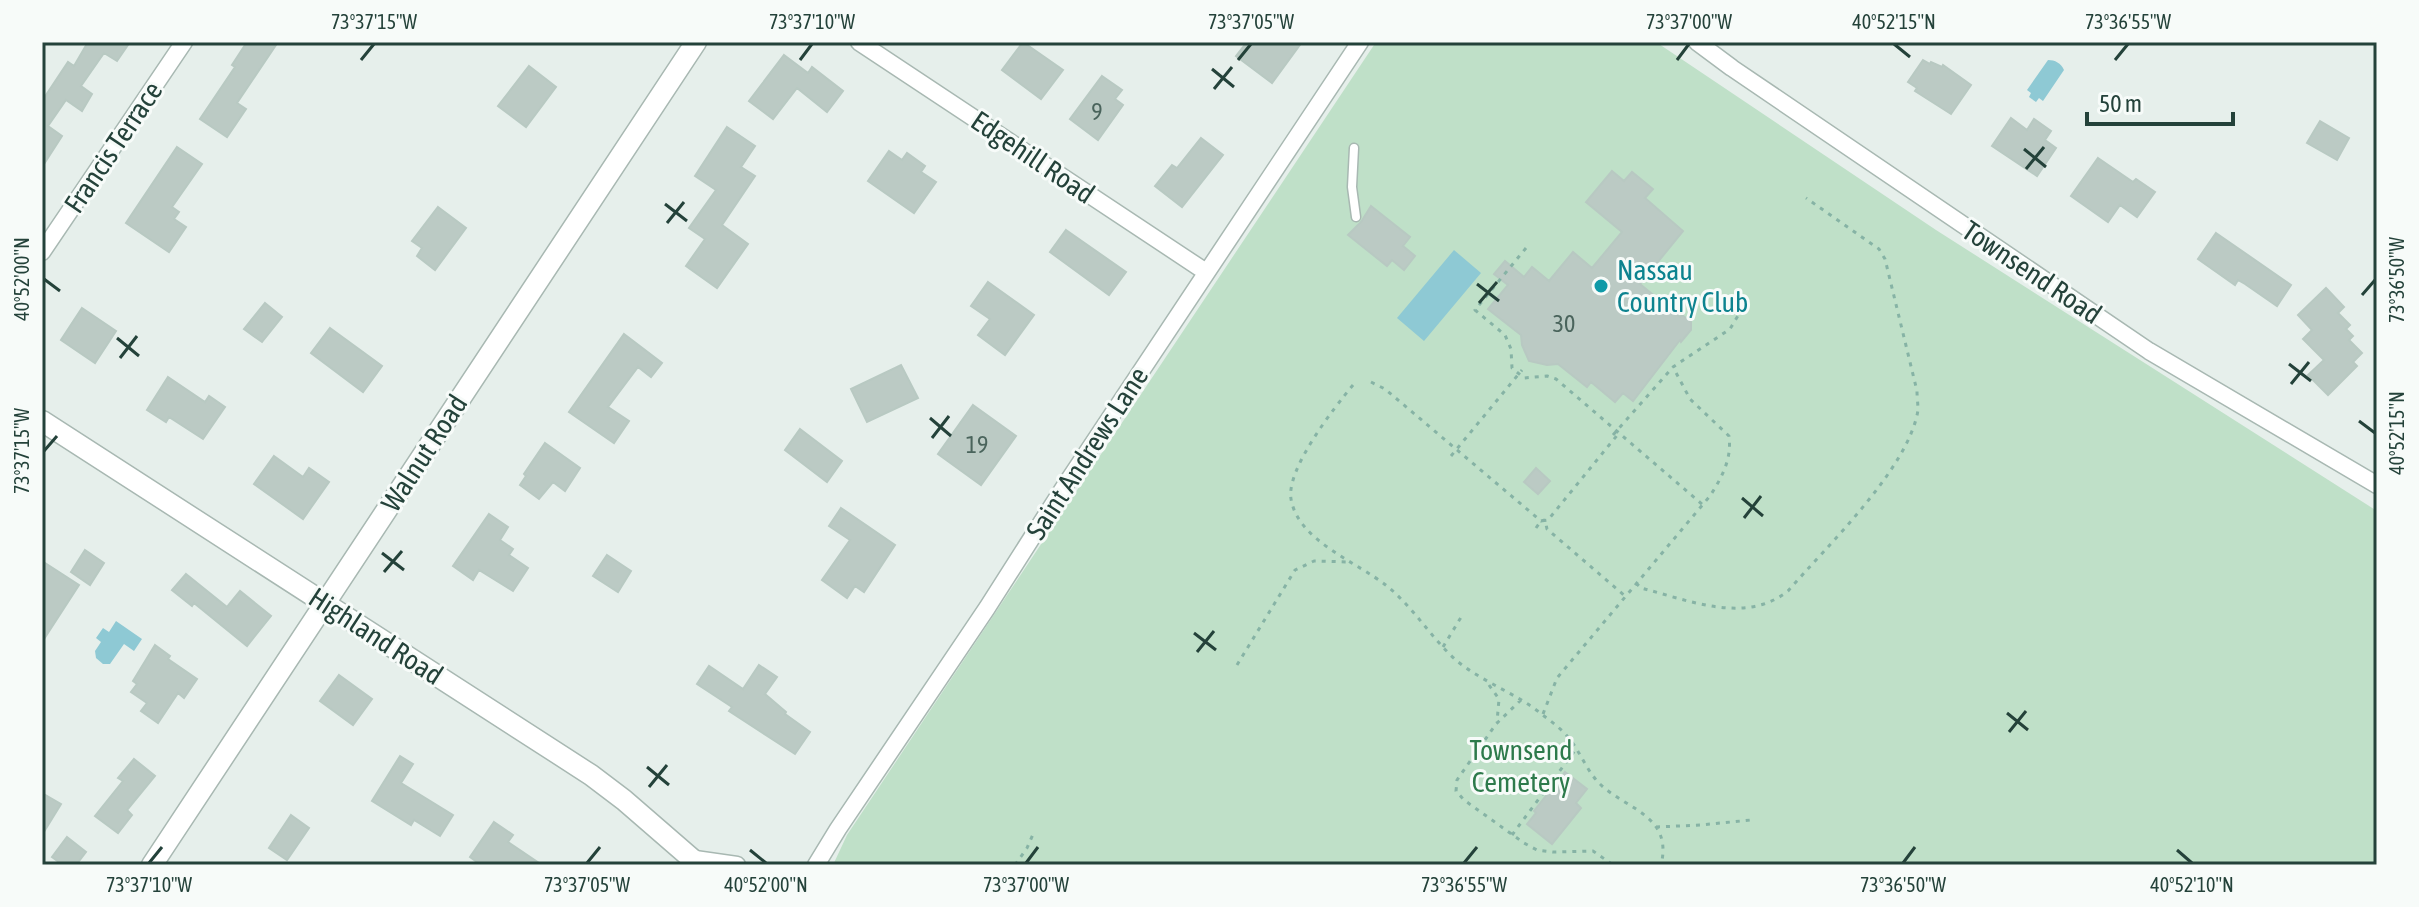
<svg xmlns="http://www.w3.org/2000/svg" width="2419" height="907" font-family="'Asap Condensed',sans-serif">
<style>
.green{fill:#bfe0c8}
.water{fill:#8ec9d4}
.building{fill:#bbcac4;stroke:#b8c9c2;stroke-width:2}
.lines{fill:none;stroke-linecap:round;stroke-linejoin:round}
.service-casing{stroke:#a8b8b2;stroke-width:11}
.minor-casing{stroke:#a8b8b2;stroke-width:19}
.tertiary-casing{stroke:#a8b8b2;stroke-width:23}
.path{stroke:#86b3a5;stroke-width:3;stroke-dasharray:4 6;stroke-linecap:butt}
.service{stroke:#fff;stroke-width:8}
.minor{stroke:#fff;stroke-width:16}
.tertiary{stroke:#fff;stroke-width:20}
.ticks{fill:none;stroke:#24423a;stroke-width:3}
.culture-dot{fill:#0f9aa8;stroke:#f7fbf9;stroke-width:3}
.labels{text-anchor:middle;stroke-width:6;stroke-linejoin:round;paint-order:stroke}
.number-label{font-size:24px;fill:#4a645c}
.street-label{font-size:28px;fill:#24423a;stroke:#f7fbf9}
.culture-label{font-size:28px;fill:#0d838f;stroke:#f7fbf9;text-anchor:start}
.park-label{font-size:28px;fill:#2d7a4b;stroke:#f7fbf9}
.neatline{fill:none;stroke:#24423a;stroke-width:3}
.ticks-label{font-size:20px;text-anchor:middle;fill:#24423a}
</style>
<rect width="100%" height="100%" fill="#e6efeb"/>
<path class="green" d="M1376 42H1656L1936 230 2377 511V865H833L847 835Z"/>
<path class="water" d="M2048 60C2055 60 2061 63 2064 70L2043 101 2039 98 2036 102 2029 97 2031 93 2027 90Z
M1454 250 1481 273 1424 341 1397 318Z
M116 621 142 639 134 651 124 644 110 664H103L96 658 95 651 101 642 96 638 103 628 109 632Z"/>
<path class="building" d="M88 42H130L117 61 104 53 81 86 92 94 82 111 66 100 48 126 62 136 42 167V101L68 62 74 66Z
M247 42H278L237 103 246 109 227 137 200 119 235 67 232 65Z
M1023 42 1063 70 1041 99 1002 70Z
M1247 42H1302L1272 83 1236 56Z
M784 55 808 73 812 67 843 91 827 112 797 88 773 119 749 101Z
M1923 60 1930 64 1931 62 1942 67 1943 65 1971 85 1951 114 1915 91 1917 88 1908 82Z
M529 66 556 87 526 127 498 106Z
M1102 76 1122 90 1115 99 1123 105 1098 140 1070 119Z
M2011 118 2027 130 2034 119 2051 131 2045 140 2056 148 2037 176 1992 146Z
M2320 121 2349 138 2337 160 2307 143Z
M727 127 755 146 741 167 755 176 722 225 748 244 717 288 686 266 705 239 689 228 716 190 695 176Z
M1201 138 1223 155 1182 207 1155 186 1172 165 1177 168Z
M177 147 202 164 172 207 179 212 174 219 186 227 169 252 126 223Z
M889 151 902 160 907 153 925 166 921 172 936 182 914 213 868 181Z
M2098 158 2133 182 2136 179 2155 192 2137 217 2120 205 2108 222 2071 196Z
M1612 171 1624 181 1632 172 1653 189 1645 198 1683 231 1640 284 1680 317 1682 315 1691 322V330L1681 342 1680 340 1633 401 1623 393 1615 402 1591 382 1587 387 1558 364 1547 365 1529 361 1522 345 1521 335 1488 309 1508 285 1494 274 1505 261 1524 277 1532 267 1549 281 1573 252 1592 268 1622 232 1586 202Z
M1371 206 1410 237 1403 246 1415 256 1404 270 1392 260 1387 266 1348 235 1361 222Z
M438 207 466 228 435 270 417 256 422 248 412 241Z
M1066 230 1126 272 1109 295 1050 252Z
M2216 233 2291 285 2277 306 2245 284 2238 280 2235 285 2198 259Z
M988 282 1034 315 1005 355 978 335 990 319 971 306Z
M2326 288 2344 307 2338 313 2350 325 2346 329 2353 336 2349 340 2362 353 2353 362 2357 366 2328 395 2308 375 2324 360 2303 339 2312 330 2298 315Z
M265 303 282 317 262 342 244 329Z
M82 308 116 331 95 363 61 340Z
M330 328 382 366 363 392 311 353Z
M624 334 662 363 651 377 638 367 608 407 629 421 614 443 569 412Z
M901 365 918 398 867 422 851 389Z
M168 377 205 402 209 396 225 407 203 439 169 417 166 422 147 410Z
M973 405 1016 436 981 485 938 454Z
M800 429 842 461 827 482 785 450Z
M545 443 580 468 565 491 553 482 539 499 520 485 526 476 524 474Z
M274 456 303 477 309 468 329 482 303 519 254 484Z
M1536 468 1550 481 1538 494 1524 482Z
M841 508 895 545 864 592 855 586 847 598 822 580 850 540 829 526Z
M489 514 508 527 500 540 513 549 509 555 528 568 513 591 479 570 473 580 453 566Z
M85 550 104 563 90 585 71 572Z
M607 555 631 571 618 592 593 576Z
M42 561 79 585 42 642Z
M186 574 227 607 240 591 271 616 247 646 194 603 192 606 172 590Z
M155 645 170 656 168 659 197 679 184 698 178 693 158 723 141 711 147 703 131 692 137 684 133 681Z
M759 665 777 677 765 694 786 712 785 714 810 732 795 754 729 711 732 707 697 684 709 666 743 689Z
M339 675 372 699 353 725 320 701Z
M400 756 413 764 401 783 453 815 440 836 414 820 411 825 372 801Z
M134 759 155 776 127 810 132 815 118 833 95 816 123 781 118 778Z
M1565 772 1587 789 1576 803 1581 808 1552 844 1527 824 1536 813 1534 811Z
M42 793 61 804 42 835Z
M291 815 309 828 287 860 269 848Z
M494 822 513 835 508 842 542 865H481L470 857Z
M67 837 86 852 76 865H63L52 857Z"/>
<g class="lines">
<g class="service-casing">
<path id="service" d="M1354 148 1352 187 1356 217"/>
</g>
<g class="minor-casing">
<path id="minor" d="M859 42 1206 272
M1697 42 1732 68 2149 351 2377 485
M42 252 184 42
M695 859 737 865
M816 865 838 829 987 608 1068 481 1360 42"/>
</g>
<g class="tertiary-casing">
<path id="tertiary" d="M42 421 591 775 624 800 699 865
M152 865 696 42"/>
</g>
<path class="path" d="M1526 248 1475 310 1505 335 1511 349 1512 368 1524 378 1547 376 1556 379 1703 505
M1371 382 1385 389 1541 521 1545 520 1547 529 1625 596
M1353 385C1334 408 1286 469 1291 499 1298 541 1357 562 1387 586 1415 609 1431 638 1457 661 1484 683 1518 694 1544 716 1552 722 1560 728 1567 736 1580 750 1586 771 1601 785 1628 810 1673 816 1661 865
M1613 435 1673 367 1730 329 1742 309 1744 301 1737 286
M1451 456 1522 370
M1536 528 1541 521 1548 520 1619 433
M1636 583 1641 588C1688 600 1745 625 1788 591 1827 546 1909 468 1918 410 1918 404 1917 397 1917 391L1885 259 1879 249 1806 198
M1443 647 1463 614
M1237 665 1295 570 1314 561 1350 562
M1489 685 1499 699 1497 722
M1521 700 1496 724 1457 780 1456 791 1464 800 1524 843 1537 850 1553 852 1593 851 1613 865
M1543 714 1557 678 1710 496C1722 477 1732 459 1729 436L1690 399 1673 367
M1656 827 1701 825 1751 820
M1512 835 1576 749
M1015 865 1027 848 1034 832"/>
<use href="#service" class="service"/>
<use href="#minor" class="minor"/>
<use href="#tertiary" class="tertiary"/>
</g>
<path class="ticks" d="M1894 44 1910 57M361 60 374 44M800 60 812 44M1238 60 1251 44M1677 60 1689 44M2115 60 2128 44M1212 69 1234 87M1214 89 1232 67M2024 149 2046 167M2026 169 2044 147M665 204 687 221M667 223 684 202M44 279 60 291M1477 284 1499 301M2362 295 2375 280M1479 303 1497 282M117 338 139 356M120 358 137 336M2289 364 2311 381M2291 384 2309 362M930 418 951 436M2359 421 2375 433M932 438 949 416M44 451 57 436M1742 498 1763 516M1744 518 1761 496M382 553 404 570M384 572 402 551M1194 633 1216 650M1197 652 1214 631M2007 713 2028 730M2009 732 2026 711M647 767 669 785M649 787 667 765M750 850 766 863M2177 850 2192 863M149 863 162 847M587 863 600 847M1026 863 1038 847M1464 863 1477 847M1903 863 1915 847"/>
<circle class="culture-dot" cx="1601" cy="286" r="8"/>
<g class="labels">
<g class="number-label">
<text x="1097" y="120">9</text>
<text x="1564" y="332">30</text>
<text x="977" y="453">19</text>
</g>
<g class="street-label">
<text transform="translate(113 147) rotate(-56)" y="10">Francis Terrace</text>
<text transform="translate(1033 157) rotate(34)" y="10">Edgehill Road</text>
<text transform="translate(2032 272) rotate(34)" y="10">Townsend Road</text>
<text transform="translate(424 453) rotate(-57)" y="10">Walnut Road</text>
<text transform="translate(1087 453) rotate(-57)" y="10">Saint Andrews Lane</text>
<text transform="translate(376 636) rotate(33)" y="10">Highland Road</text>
</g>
<g class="culture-label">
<text x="1617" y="280">Nassau<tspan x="1617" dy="32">Country Club</tspan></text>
</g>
<g class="park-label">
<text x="1521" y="760">Townsend<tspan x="1521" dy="32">Cemetery</tspan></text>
</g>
</g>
<rect width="2419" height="907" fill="none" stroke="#f7fbf9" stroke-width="88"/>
<path d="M2087 112v12h146v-12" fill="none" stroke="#24423a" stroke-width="4"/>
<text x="2099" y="112" font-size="24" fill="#24423a" stroke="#f7fbf9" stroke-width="6" paint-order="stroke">50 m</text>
<rect x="44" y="44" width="2331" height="819" class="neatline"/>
<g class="ticks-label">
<text x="374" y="29">73°37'15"W</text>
<text x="812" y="29">73°37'10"W</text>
<text x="1251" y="29">73°37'05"W</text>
<text x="1689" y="29">73°37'00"W</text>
<text x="1894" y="29">40°52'15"N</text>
<text x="2128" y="29">73°36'55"W</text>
<text transform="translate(22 279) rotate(-90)" y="7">40°52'00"N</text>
<text transform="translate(2397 280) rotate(-90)" y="7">73°36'50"W</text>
<text transform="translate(2397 433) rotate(-90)" y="7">40°52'15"N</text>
<text transform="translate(22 451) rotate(-90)" y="7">73°37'15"W</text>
<text x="149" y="892">73°37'10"W</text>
<text x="587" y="892">73°37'05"W</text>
<text x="766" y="892">40°52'00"N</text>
<text x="1026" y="892">73°37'00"W</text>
<text x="1464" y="892">73°36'55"W</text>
<text x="1903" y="892">73°36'50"W</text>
<text x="2192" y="892">40°52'10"N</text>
</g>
</svg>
